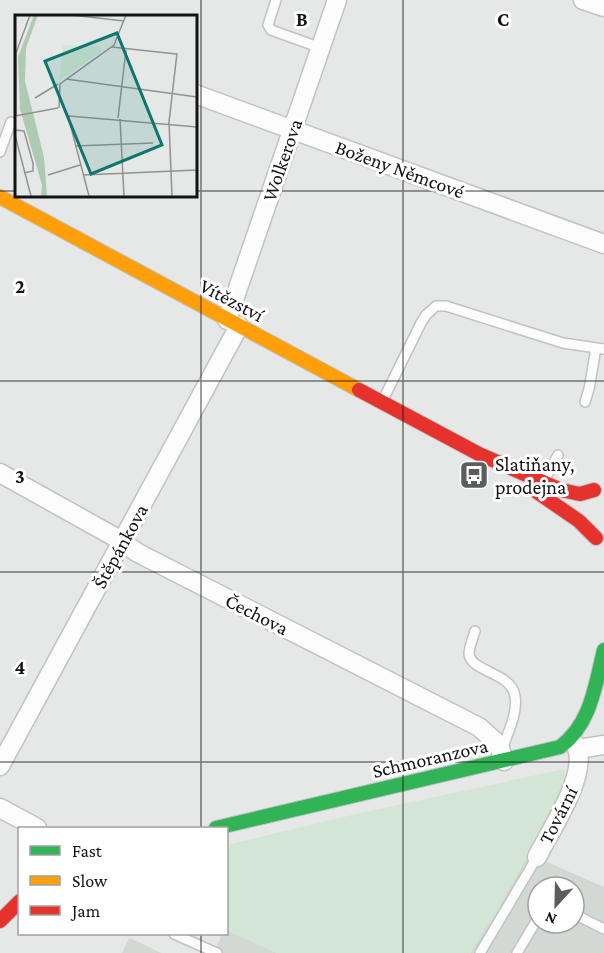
<svg xmlns="http://www.w3.org/2000/svg" width="604" height="953" font-family="'Crimson Pro',serif">
<style>
.built{fill:#d3d8d4;fill-rule:evenodd}
.green{fill:#d3e5d5}
.lines{fill:none;stroke-linecap:round;stroke-linejoin:round}
.lane-casing{stroke:#c1c3c2;stroke-width:12}
.street-casing{stroke:#c1c3c2;stroke-width:21}
.fast-casing{stroke:#c1c3c2;stroke-width:16}
.slow-casing{stroke:#c1c3c2;stroke-width:16}
.jam-casing{stroke:#c1c3c2;stroke-width:16}
.lane{stroke:#fbfcfb;stroke-width:9}
.street{stroke:#fbfcfb;stroke-width:18}
.fast{stroke:#30b455;stroke-width:14}
.slow{stroke:#ff9f0a;stroke-width:14}
.jam{stroke:#e5322d;stroke-width:14}
.grid{fill:none;stroke:#121312;stroke-width:1.5;stroke-opacity:0.55}
.labels{text-anchor:middle;stroke-width:6;stroke-linejoin:round;paint-order:stroke}
.street-label{font-size:20px;fill:#121312;stroke:#fff}
.poi-label{font-size:20px;fill:#121312;stroke:#fff;text-anchor:start}
.inset-road{fill:none;stroke:#919392;stroke-width:1.5}
.view{fill:#0f766e;fill-opacity:0.15;stroke:#0f766e;stroke-width:3}
.inset-edge{fill:none;stroke:#121312;stroke-width:3}
.grid-label{font-size:20px;text-anchor:middle;font-weight:bold;fill:#121312;stroke:#fff;stroke-width:6;stroke-linejoin:round;paint-order:stroke}
</style>
<rect width="100%" height="100%" fill="#e6e8e7"/>
<path class="built" d="M529 854 604 887V953H470ZM538 887H574V923H538Z
M227 930 277 953H214L222 934H226Z
M129 938 143 944 161 953H122Z"/>
<path class="green" d="M564 769 568 785 494 916 470 953H277L227 930V845L356 814Z"/>
<g class="lines">
<g class="lane-casing">
<path id="lane" d="M276 0 268 25 271 30 321 48
M0 152 11 122
M382 402 421 323 426 315 436 306H446L563 343 604 349
M585 402 589 389 596 348
M544 481 558 455
M475 631C473 638 469 647 469 654 471 672 511 672 515 696 518 714 507 734 502 750
M574 914 604 929
M174 934 217 953
M480 953 537 857
M517 953 538 918"/>
</g>
<g class="street-casing">
<path id="street" d="M583 0 604 7
M195 94 604 244
M227 320 337 0
M0 473 113 536 138 553 479 727 499 745 504 761
M578 749 604 745
M0 766 239 326
M0 808 37 828
M537 857C550 831 584 781 578 752 577 747 574 743 572 739"/>
</g>
<g class="fast-casing">
<path id="fast" d="M216 828 560 747C591 724 595 686 604 650"/>
</g>
<g class="slow-casing">
<path id="slow" d="M0 197 359 390"/>
</g>
<g class="jam-casing">
<path id="jam" d="M359 390 479 454 561 490 580 494 594 490
M534 490 579 521 596 538
M0 921 20 901"/>
</g>
<use href="#lane" class="lane"/>
<use href="#street" class="street"/>
<use href="#fast" class="fast"/>
<use href="#slow" class="slow"/>
<use href="#jam" class="jam"/>
</g>
<path class="grid" d="M201 0V828M403 0V953M0 191H16M195 191H604M0 381H604M0 572H604M0 762H604M201 934V953"/>
<defs>
<g id="bus-square" transform="scale(1.5)"><rect x="-9" y="-9" width="18" height="18" rx="4" fill="#5c5e5d" stroke="#fff"/><path d="M-5-6H5V4H4V6H2V4H-2V6H-4V4H-5ZM-3.5-4V0h7V-4ZM-3.5 1.2v1.5H-2V1.2ZM2 1.2v1.5H3.5V1.2Z" fill="#fff"/></g>
</defs>
<g fill-rule="evenodd">
<use href="#bus-square" x="474" y="475"/>
</g>
<g class="labels">
<g class="street-label">
<text transform="translate(282 160) rotate(-71)" y="7">Wolkerova</text>
<text transform="translate(400 169) rotate(20)" y="7">Boženy Němcové</text>
<text transform="translate(232 300) rotate(28)" y="7">Vítězství</text>
<text transform="translate(120 546) rotate(-61)" y="7">Štěpánkova</text>
<text transform="translate(257 614) rotate(27)" y="7">Čechova</text>
<text transform="translate(430 758) rotate(-13)" y="7">Schmoranzova</text>
<text transform="translate(558 815) rotate(-63)" y="7">Tovární</text>
</g>
<g class="poi-label">
<text x="495" y="471">Slatiňany,<tspan x="495" dy="23">prodejna</tspan></text>
</g>
</g>
<g transform="translate(15 15)">
<rect width="182" height="182" fill="#e6e8e7"/>
<path d="M48 30 86 32 87 36 44 66Z" fill="#d3e5d5"/>
<path d="M19 0H23L11 33 10 66 29 142 32 181H26L27 170 5 94 3 42Z" fill="#aecbb1"/>
<path class="inset-road" d="M56 0 109 6M97 32 161 39M51 64 182 82M20 83 43 69M44 93 45 69 99 30 111 0M1 100V38L15 0M0 101 43 93M53 101 74 181M54 101 182 112M103 103 111 35M105 104 109 181M0 115 9 116 18 148V156L9 158M0 120 16 181M60 131 138 128M33 160 65 150M68 160 182 155M157 181 154 107 162 38"/>
<path class="view" d="M102 18 147 130 76 159 30 46Z"/>
<rect width="182" height="182" class="inset-edge"/>
</g>
<g class="grid-label">
<text x="302" y="26">B</text>
<text x="503" y="26">C</text>
<text x="20" y="293">2</text>
<text x="20" y="483">3</text>
<text x="20" y="674">4</text>
</g>
<rect x="18" y="827" width="210" height="108" fill="#ffffff" stroke="#a0a1a0" stroke-width="1.5"/>
<rect x="30" y="846" width="30" height="9" fill="#30b455" stroke="#a0a1a0" stroke-width="1.5"/>
<text x="72" y="857" font-size="18" fill="#121312">Fast</text>
<rect x="30" y="876" width="30" height="9" fill="#ff9f0a" stroke="#a0a1a0" stroke-width="1.5"/>
<text x="72" y="887" font-size="18" fill="#121312">Slow</text>
<rect x="30" y="906" width="30" height="9" fill="#e5322d" stroke="#a0a1a0" stroke-width="1.5"/>
<text x="72" y="917" font-size="18" fill="#121312">Jam</text>
<g transform="translate(556 905) rotate(202)"><circle r="28" fill="#ffffff" stroke="#a0a1a0" stroke-width="1.5"/>
<path d="M0-4.5L10 22L0 15L-10 22Z" fill="#5c5e5d"/>
<text y="-9" font-size="16" font-weight="bold" text-anchor="middle" fill="#121312">N</text>
</g>
</svg>
